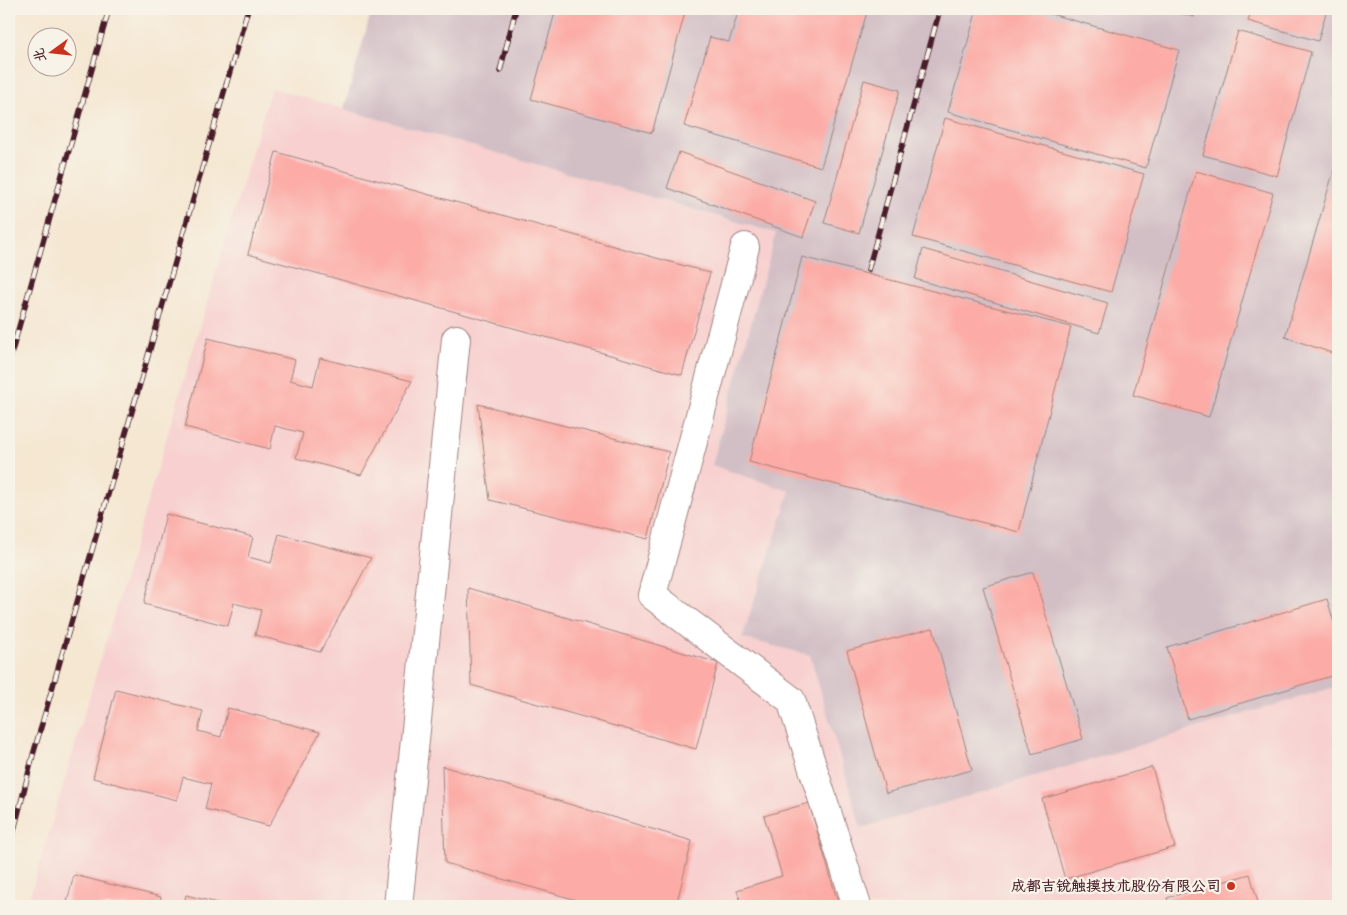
<svg xmlns="http://www.w3.org/2000/svg" width="1347" height="915" font-family="Sriracha,'LXGW WenKai TC',sans-serif">
<style>
.built{fill:#f7d0cf}
.industrial{fill:#d2bec5}
.building{fill:#fcaba6}
.lines{fill:none;stroke-linecap:round;stroke-linejoin:round}
.minor-casing{stroke:#a0837e;stroke-width:30}
.minor{stroke:#fff;stroke-width:28}
.rail-casing{stroke:#4a1f2b;stroke-width:5.5}
.rail{stroke:#f7f3e8;stroke-width:4;stroke-dasharray:11;stroke-linecap:butt}
.poi-dot{fill:#c8321e;stroke:#f7f3e8;stroke-width:2}
.labels{text-anchor:middle;stroke-width:4.5;stroke-linejoin:round;paint-order:stroke}
.poi-label{font-size:15px;font-weight:bold;fill:#4a1f2b;stroke:#f7f3e8;text-anchor:end}
</style>
<rect width="100%" height="100%" fill="#f7f3e8"/>
<filter id="ink" filterUnits="userSpaceOnUse"><feTurbulence type="fractalNoise" baseFrequency=".02" numOctaves="2"/><feDisplacementMap in="SourceGraphic" scale="10" xChannelSelector="R" yChannelSelector="G"/><feConvolveMatrix kernelMatrix="1 2 1 2 8 2 1 2 1" color-interpolation-filters="sRGB"/></filter>
<filter id="wash" filterUnits="userSpaceOnUse"><feTurbulence type="fractalNoise" baseFrequency=".0096" numOctaves="4" result="noise"/><feDisplacementMap in="SourceGraphic" scale="20" xChannelSelector="R" yChannelSelector="G"/><feGaussianBlur stdDeviation="1.12" result="paint"/><feColorMatrix in="noise" values="0 0 0 0 0 0 0 0 0 0 0 0 0 0 0 0 0 1.4 0 .05"/><feComposite in="paint" operator="in"/></filter>
<g filter="url(#wash)">
<rect width="100%" height="100%" fill="#f5e7d2"/>
<path class="built" d="M271 88 776 233 712 464 790 491 743 638 810 655 861 827 1338 686V906H27Z"/>
<path class="industrial" d="M372 9H1338V686L861 828 810 655 742 638 790 491 712 465 776 233 344 109Z"/>
<g id="blocks">
<path class="building" d="M556 9H686L652 133 531 99Z
M739 9H868L821 167 684 126 710 37 729 42Z
M977 9H1033L1179 50 1146 168 948 112Z
M1166 9H1197L1194 17Z
M1252 9H1327L1318 41 1248 21Z
M1238 31 1311 52 1277 176 1203 155Z
M864 80 900 90 859 233 824 223Z
M945 118 1144 174 1111 292 913 237Z
M276 152 710 273 682 375 248 254Z
M679 152 815 201 803 237 667 188Z
M1338 156V355L1285 337Z
M1196 171 1273 193 1209 417 1133 395Z
M923 249 1108 303 1099 333 915 279Z
M802 257 1071 327 1019 532 749 462Z
M208 338 295 360 290 380 313 386 320 358 412 381 361 475 296 458 303 433 275 426 270 449 185 427Z
M478 404 669 452 648 539 490 500Z
M166 514 253 537 248 557 271 563 279 534 371 558 320 652 255 635 261 610 234 603 228 626 144 604Z
M1033 572 1083 739 1032 754 983 587Z
M468 588 718 663 696 749 471 685Z
M1327 599 1338 636V674L1188 719 1167 647Z
M933 628 972 770 886 793 847 651Z
M116 689 203 711 198 731 221 737 228 708 320 732 269 826 205 809 211 784 183 777 177 800 93 778Z
M442 766 692 841 676 906H598L445 863Z
M1152 767 1175 847 1065 879 1042 799Z
M809 803 839 906H742L737 890 782 876 764 816Z
M1250 874 1259 906H1170L1167 898Z
M74 875 161 897 159 906H66Z
M186 895 229 906H183Z"/>
</g>
</g>
<g filter="url(#ink)">
<use href="#blocks" fill-opacity="0" stroke="#a0837e" stroke-width="1"/>
<g class="lines">
<g class="minor-casing">
<path id="minor" d="M745 247 652 595 791 700 857 906
M398 906 456 339"/>
</g>
<use href="#minor" class="minor"/>
<g class="rail-casing">
<path id="rail" d="M500 71 516 9
M868 270 940 9
M9 362 109 9
M9 850 33 755 248 9"/>
</g>
<use href="#rail" class="rail"/>
</g>
</g>
<circle class="poi-dot" cx="1231" cy="886" r="5"/>
<g class="labels">
<g class="poi-label">
<text x="1221" y="891">成都吉锐触摸技术股份有限公司</text>
</g>
</g>
<rect width="1347" height="915" fill="none" stroke="#f7f3e8" stroke-width="30"/>
<g transform="translate(52 52) rotate(255)"><circle r="24" fill="#f7f3e8" stroke="#b29e9c"/>
<path d="M0-4L9 19L0 12L-9 19Z" fill="#c8321e"/>
<text y="-8" font-size="14" font-weight="bold" text-anchor="middle" fill="#4a1f2b">北</text>
</g>
</svg>
